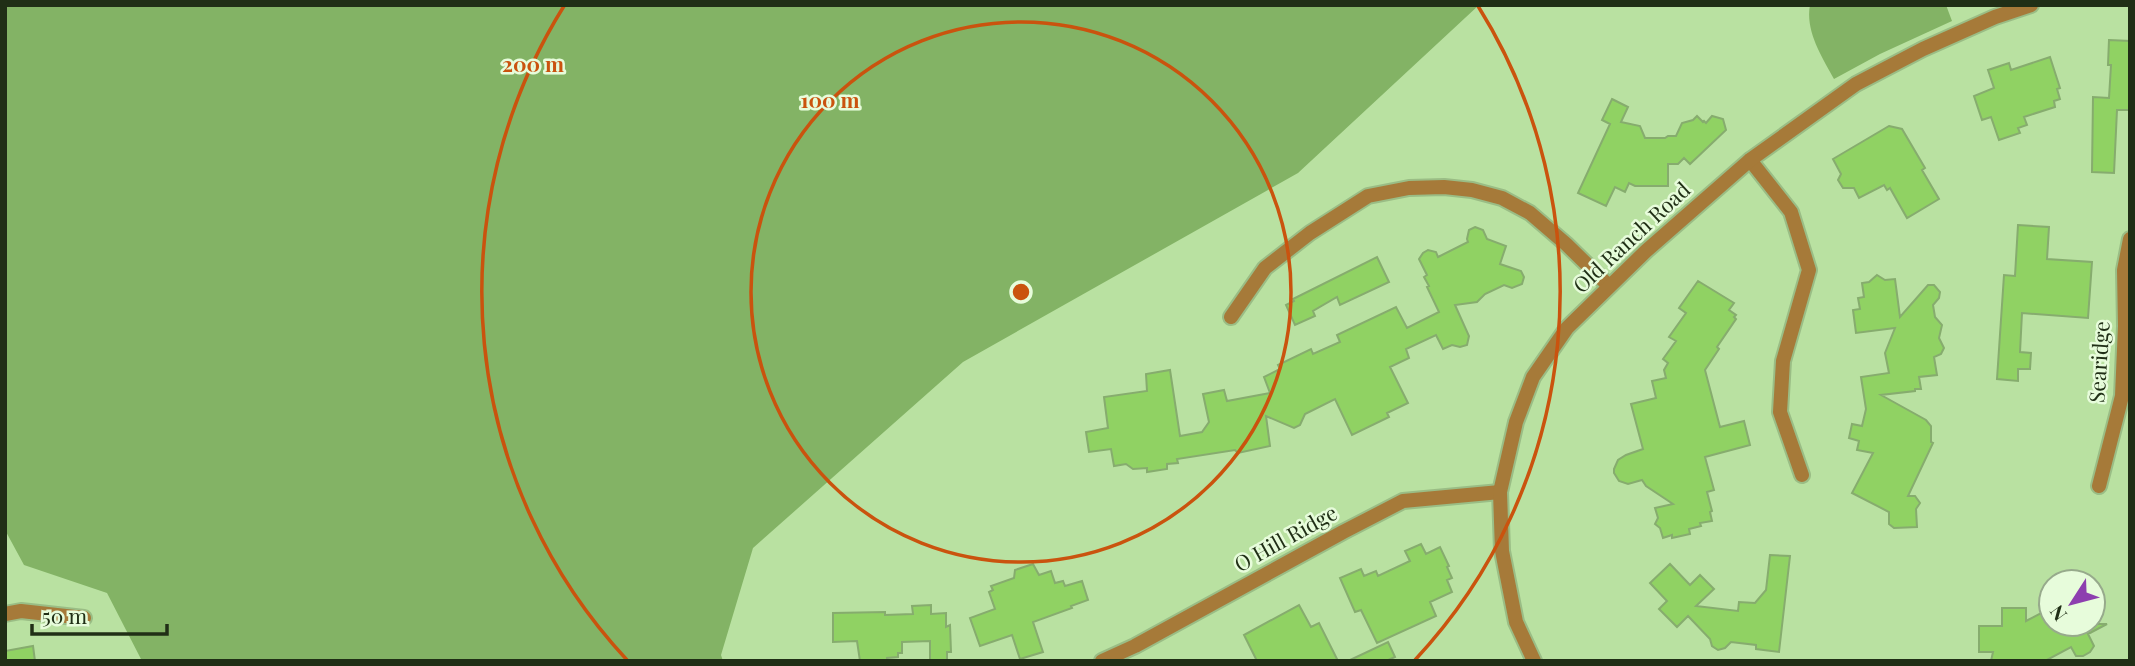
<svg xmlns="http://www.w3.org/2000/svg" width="2135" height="666" font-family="'Playfair Display',serif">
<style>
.green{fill:#83b365}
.building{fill:#90d263;stroke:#86ac6e;stroke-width:2}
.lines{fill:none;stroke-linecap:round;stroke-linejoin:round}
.minor-casing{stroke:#9abd85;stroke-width:18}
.tertiary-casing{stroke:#9abd85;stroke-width:18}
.minor{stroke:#a67a39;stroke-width:14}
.tertiary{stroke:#a67a39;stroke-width:14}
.ring{fill:none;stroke:#ca530e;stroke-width:3.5}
.labels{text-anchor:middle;stroke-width:5;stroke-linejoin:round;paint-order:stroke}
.street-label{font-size:21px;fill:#202f16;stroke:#e7fcdb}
.centre{fill:#ca530e;stroke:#e7fcdb;stroke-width:3.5}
.ring-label{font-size:21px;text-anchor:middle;font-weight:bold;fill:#ca530e;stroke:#e7fcdb;stroke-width:5;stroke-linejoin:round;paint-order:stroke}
</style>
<rect width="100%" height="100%" fill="#b9e1a1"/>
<path class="green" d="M5 5H1479L1298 173 963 362 753 548 721 655 723 661H142L107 593 24 565 5 530Z
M1810 5H1946L1952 21 1880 54 1834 79C1822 57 1805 31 1810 5Z"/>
<path class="building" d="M2109 40 2130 41V110H2117L2114 173 2092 172 2093 97 2109 98 2111 65H2108Z
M2050 57 2060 88 2057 89 2060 99 2054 101 2055 107 2024 117 2027 125 2018 128 2020 133 1999 140 1991 117 1982 120 1974 96 1994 88 1988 70 2009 63 2011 70Z
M1612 99 1628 107 1621 122 1640 126 1645 138H1665L1668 136H1676L1682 123 1693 120 1697 116 1703 122 1704 121 1706 123 1712 116 1723 119 1726 130 1690 164 1684 158 1678 164H1668V186H1635L1629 183 1625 192 1615 187 1606 206 1578 193 1610 124 1602 120Z
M1889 126 1902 129 1925 168 1922 170 1939 199 1907 218 1890 188 1887 190 1884 185 1859 198 1854 188H1843L1838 180 1841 174 1833 159Z
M2018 225 2049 227 2047 259 2092 262 2088 318 2022 313 2020 352 2031 353 2030 369H2018V381L1997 379 2004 275 2015 276Z
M1475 227 1483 230 1487 239 1506 246 1500 264 1521 271 1524 277 1522 284 1512 288 1504 285 1485 294 1477 302 1455 305 1469 336 1467 345 1460 347 1452 345 1443 349 1436 335 1406 349 1409 358 1390 367 1408 403 1387 413 1389 417 1352 435 1335 399 1305 414 1300 425 1294 428 1266 416 1270 446 1238 453 1235 450 1177 459 1178 463 1167 464V469L1147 472V468L1133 469 1126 464 1114 466 1111 449 1089 452 1086 432 1108 428 1104 397 1147 391 1146 374 1170 370 1180 436 1202 432 1209 422 1203 394 1224 390 1227 401 1270 393 1264 377 1280 369 1278 365 1311 349 1313 354 1340 342 1337 335 1396 307 1407 328 1439 312 1427 287 1429 286 1424 277 1427 275 1419 259 1423 253 1428 250 1436 252 1438 257 1468 242 1467 239 1469 230Z
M1377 257 1389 282 1340 305 1337 297 1313 311 1315 316 1295 325 1286 305 1294 301 1293 299Z
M1877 275 1885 280 1895 279 1900 317 1928 285H1934L1940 292 1939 298 1933 305 1935 317 1942 325 1939 338 1944 348 1941 354 1934 357 1937 375 1919 377 1921 389H1915V391L1881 395 1926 420 1931 426V442L1933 443 1908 496H1915L1920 503 1916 509 1917 527 1894 528 1889 524V512L1852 493 1873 453 1857 450 1859 441 1849 438 1852 424 1862 426 1866 409 1861 377 1889 373 1885 353 1895 328 1856 333 1853 310 1860 309 1858 298 1864 297 1862 283 1869 282Z
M1698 281 1734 303 1729 310 1736 315 1734 317 1736 319 1717 347 1719 349 1705 370 1720 427 1744 421 1750 445 1705 457 1714 490 1707 492 1712 511 1710 512 1712 521 1700 523 1701 526 1689 529 1690 534 1672 538V535L1663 538 1660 528 1655 524 1658 518 1655 508 1673 504 1646 486 1642 480 1628 484 1619 481 1614 473V469L1618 460 1626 455 1643 449 1631 404 1656 398 1652 381 1666 378 1664 370 1668 363 1663 359 1676 341 1669 337 1686 313 1679 308Z
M1421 544 1426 554 1440 547 1449 566 1447 567 1452 578 1447 580 1452 592 1430 602 1436 616 1377 643 1361 610 1355 612 1340 578 1361 569 1364 576 1376 571 1378 576 1410 561 1405 551Z
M1770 555 1790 556 1779 652 1756 649V645L1731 642 1725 648 1718 650 1712 646 1710 639 1688 616 1677 627 1659 609 1667 601 1650 583 1670 564 1690 585 1700 575 1714 589 1696 606 1738 611 1739 602 1755 603 1766 590Z
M1033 564 1039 575 1051 571 1055 583 1063 581 1065 586 1082 581 1088 600 1071 606 1072 608 1033 622 1043 652 1020 659 1012 635 980 646 970 618 995 609 989 592 993 590 991 586 1014 578 1015 570Z
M931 605V614L946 613V627L950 625 951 652H947V661H930V641L902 642V653H898V657L887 658V661H860L857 641 833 642V613L885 612V615L913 614 912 606Z
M1299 605 1311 627 1319 623 1338 661H1257L1244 635Z
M2002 608H2026V621L2051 608V624H2107L2088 634 2094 646 2090 652 2083 656H2076L2071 647 2045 661H1991L1993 652H1979V626H2002Z
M1388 642 1395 657 1386 661H1348Z
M33 646 35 661H5V651Z"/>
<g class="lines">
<g class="minor-casing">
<path id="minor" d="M1750 160 1791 212 1809 270 1783 361 1780 412 1802 475
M1231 317 1265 268 1310 233 1368 196 1409 188 1444 187 1472 190 1502 198 1530 213 1566 244 1609 286
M2099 486 2122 396 2125 326 2124 270 2130 239
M5 614 21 611 84 618
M1102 661 1135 646 1343 532 1403 501 1500 492"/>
</g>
<g class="tertiary-casing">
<path id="tertiary" d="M1534 661 1516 622 1502 551 1500 492 1516 422 1533 377 1567 328 1646 251 1750 160 1856 84 1923 49 1995 17 2031 5"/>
</g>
<use href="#minor" class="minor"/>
<use href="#tertiary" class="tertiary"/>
</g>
<g class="ring">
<circle cx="1021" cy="292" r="270"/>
<path d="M627 660A539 539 0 0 1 564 6M1478 6A539 539 0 0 1 1415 660"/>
</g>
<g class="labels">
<g class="street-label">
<text transform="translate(1632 238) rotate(-43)" y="7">Old Ranch Road</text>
<text transform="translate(2100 362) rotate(-86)" y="7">Searidge</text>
<text transform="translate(1286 539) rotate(-29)" y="7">O Hill Ridge</text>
</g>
</g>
<circle cx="1021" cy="292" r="10" class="centre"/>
<g class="ring-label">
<text x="533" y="72">200 m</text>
<text x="830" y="108">100 m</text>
</g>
<rect width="2135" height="666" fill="none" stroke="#202f16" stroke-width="14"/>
<g transform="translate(2072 603) rotate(234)"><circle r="33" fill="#e7fcdb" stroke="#97aa8c" stroke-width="2"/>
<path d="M0-5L12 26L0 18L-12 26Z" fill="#8d3faf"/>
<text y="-10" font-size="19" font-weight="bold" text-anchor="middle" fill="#202f16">N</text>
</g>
<path d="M32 624v10h135v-10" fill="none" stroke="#202f16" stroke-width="3.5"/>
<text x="42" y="624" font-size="21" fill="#202f16" stroke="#e7fcdb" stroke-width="5" paint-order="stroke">50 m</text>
</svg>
